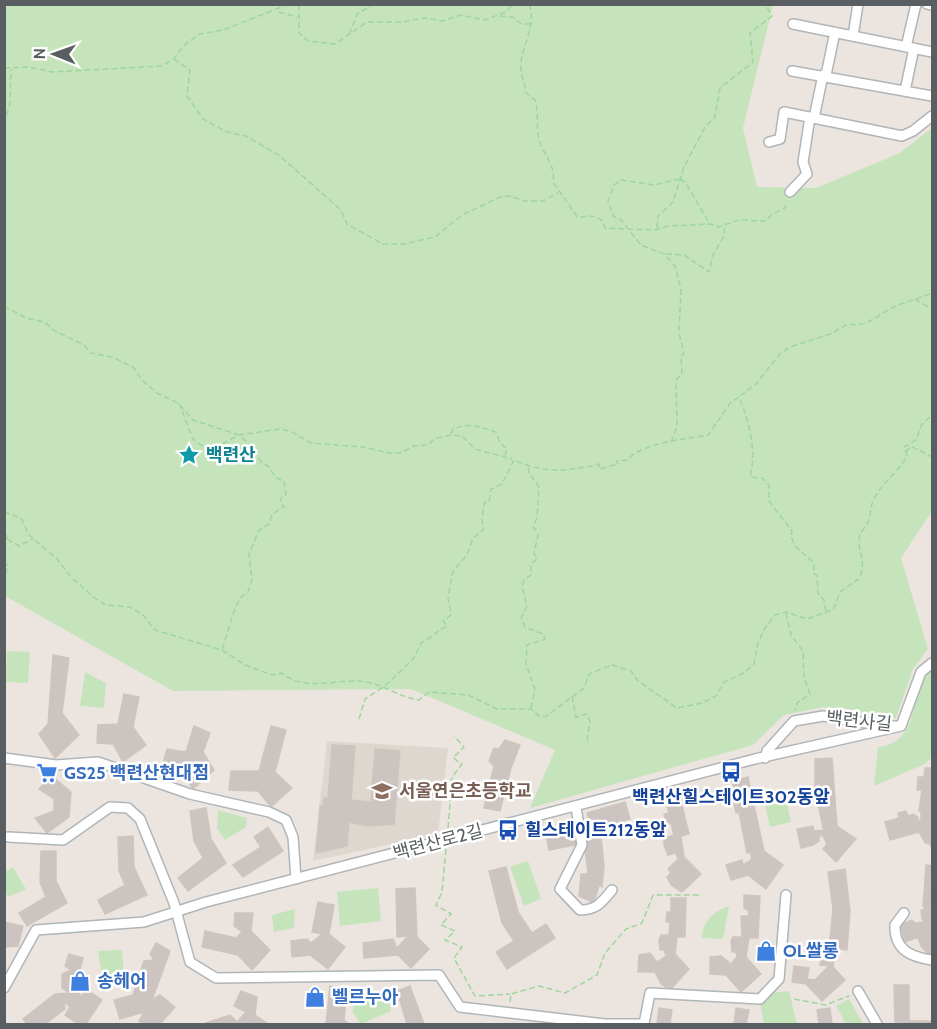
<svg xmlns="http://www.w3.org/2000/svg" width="937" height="1029" font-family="Cabin,'Noto Sans KR',sans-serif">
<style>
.education{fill:#ded7d0}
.green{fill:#c6e4bb}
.building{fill:#cbc4c1;stroke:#d0c5be;stroke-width:1.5}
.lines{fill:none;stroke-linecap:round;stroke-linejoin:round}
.minor-casing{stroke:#b0b5b8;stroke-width:12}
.path{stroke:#9fd69e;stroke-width:1.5;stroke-dasharray:6 3;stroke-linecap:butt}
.minor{stroke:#fff;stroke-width:9}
.path-bridge{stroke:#9fd69e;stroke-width:1.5;stroke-dasharray:6 3;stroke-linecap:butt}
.labels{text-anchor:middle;stroke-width:5;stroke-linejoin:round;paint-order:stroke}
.culture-label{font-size:18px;font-weight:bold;fill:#0d838f;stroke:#fff;text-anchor:start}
.street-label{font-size:18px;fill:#585e61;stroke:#fff}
.shop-label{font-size:18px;font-weight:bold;fill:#366cbe;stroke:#fff;text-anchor:start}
.education-label{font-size:18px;font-weight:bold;fill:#785e54;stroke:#fff;text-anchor:start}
.transit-label{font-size:18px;font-weight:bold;fill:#164399;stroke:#fff}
</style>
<rect width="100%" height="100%" fill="#ece5df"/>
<path class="education" d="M327 741 448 748 438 834 313 861Z"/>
<path class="green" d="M5 5H773L743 128 757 187 816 188 900 153 932 128V511L901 558 928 649 913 669 896 718 824 707 784 715 753 745 530 808 555 750 411 689 173 691 5 596Z
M7 651 30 652 28 683 6 682Z
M932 670V757L925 764 874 786 878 747C924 744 909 679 932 670Z
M85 672 106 683 104 708 80 706Z
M787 803 791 822 770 827 765 805Z
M218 810 247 818 246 827 225 840 217 828Z
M528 861 541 899 524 906 510 867Z
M13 867 26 889 8 897 5 891V872Z
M378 888 381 921 340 926 337 892Z
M729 906 723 939 701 938C705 920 711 912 729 906Z
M295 909 294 928 274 932 272 915Z
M122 950 124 973 102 976 98 951Z
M789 991 797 1024H764L760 1003 770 993Z
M388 993 391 1011 361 1024 352 1011 356 1000Z
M849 999 863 1024H846L836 1006Z"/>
<path class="building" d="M53 655 69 658 62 713 79 735 55 758 39 734 48 724Z
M124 694 139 697 133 727 146 745 123 762 113 744 97 743 98 725 118 724Z
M194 726 210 733 203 752 214 770 193 789 181 769 162 767 167 749 186 752Z
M271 726 286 730 275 772 292 788 271 807 258 791 229 790 231 771H259Z
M505 740 520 745 511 768 500 811 484 808 494 766 489 761 494 748 499 749Z
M332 745 355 746 351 800 371 802 375 749 400 751 394 824 367 826 349 822 347 846 316 853 320 806H323L324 798H328Z
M832 758 837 826 856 839 836 862 823 849 827 844 823 836H819V841L813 845 801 848 797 829 813 826 814 831 826 830 823 828 815 789V759Z
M925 768H932V848L928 842 926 844 919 832 890 840 885 822 899 818 898 813 906 811 908 816 913 814 918 817V821L921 820V811H919L922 790H917L918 777H924Z
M52 776 71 792 69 817 47 833 35 818 54 811V799L39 789Z
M748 777 764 851 783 865 766 889 748 875 731 880 726 865 742 860 743 865 752 859 750 852 747 853 739 812 736 813 734 803 737 802 732 781Z
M679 793 689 834 681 836 684 857 701 874 682 892 671 885 667 877 671 873 668 869 678 859 676 853 668 855 664 845V838L674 835 671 823 667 824 664 814 669 813 664 797Z
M625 802 630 819 592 830 587 813Z
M206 808 211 839 226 863 188 891 178 878 203 858 194 841 190 811Z
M576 824 580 844 549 850 545 830Z
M268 827 283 851 243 877 233 865 261 847 254 837Z
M133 836 134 867 147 895 105 914 98 900 125 885 119 871 118 837Z
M601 836 604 866 602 887 599 885 594 903 579 896 581 874H588L584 840Z
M41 851H56V881L67 903 27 926 19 913 46 897 40 882Z
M926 865 932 866 931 958 921 946 918 937 905 942 900 925 912 920 915 923 925 922 922 919 921 910 925 909 923 906Z
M506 867 518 912 532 933 546 924 555 938 507 969 496 952 514 941 502 923 489 871Z
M845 869 850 911 847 950 829 948 833 909 828 872Z
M415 888 417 937 429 949 411 968 398 955 364 958 363 943 393 939 397 948 408 936 397 937 396 889Z
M744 895 760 896 758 938H749L746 957 761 974 741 992 726 975 710 974V957L721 956 729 962V966L737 957 736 952H732L731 941 733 937H742L741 916H748L749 911 744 908Z
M671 898H686L685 937H677L675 954 689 969 670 990 661 984 655 972H638L639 955 650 953 657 962 666 956 664 950H660L659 940 661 935H669L670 922H666L667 912H671Z
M318 902 334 905 329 934 345 947 328 969 310 955 292 957 291 941 307 939 311 943 322 934 312 932Z
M235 913H253L251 931 270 950 252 970 238 955 202 947 205 931 236 938 242 932 234 926Z
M4 922 23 926 18 946 4 947Z
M156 943 170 951 152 1000 160 995 175 1007 160 1024H143L139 1021 144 1012 120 1019 114 1000 133 995 144 961 154 960 150 954Z
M822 949 835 950 833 967 845 980 822 1001 806 984 792 982 794 966 809 968 807 979 815 980 829 966 820 965Z
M69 954 83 958 79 973 80 999 86 989 102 1000 86 1024H78L65 1015 70 1007 64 1002 65 1009 45 1024H27L23 1019 55 994 70 993 62 988V974L71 970 65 966Z
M894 985H909V1021H932V1024L895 1023Z
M330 986 347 991 344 1020 349 1024H278H326Z
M410 986 424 1024H407L397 991Z
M241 991 257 997 255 1015 268 1024H203L230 1015 237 1022 246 1012 234 1006Z
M659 1008 672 1010 670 1024H657Z
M736 1008 749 1010 746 1024H734Z
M830 1008 832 1024H819L817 1010Z"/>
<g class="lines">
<g class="minor-casing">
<path id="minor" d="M927 4 932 5
M793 24 932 52
M853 36 858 4
M906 47 916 4
M792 71 932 96
M826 75 835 32
M905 91 914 48
M814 118 823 75
M769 142 780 139 784 112 902 136 913 131 932 116
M790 192 807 174 803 162 810 117
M4 758 56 765 98 762 190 794 269 812 286 820 293 837 296 879
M765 758 767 751 794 721 823 716 885 726H901L921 672 932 663
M576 807 582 845 560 889 580 910C597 910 602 902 612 890
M8 837 63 840 110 807 128 808 140 819 174 903 190 962 216 978 439 975 460 1007 605 1024
M904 913 895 925C894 950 911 957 932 960
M4 988 36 930 144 922 206 902 755 759 901 726
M858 991 877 1024
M605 1024H644L650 993 760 999 779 979 786 895"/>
</g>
<path class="path" d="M299 4V33L308 41 335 44 367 22H402L424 18 442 21 461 15 485 20 506 12 513 4
M529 4C538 28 519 47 521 70 521 78 526 83 525 92L535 100C539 113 536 128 539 140 543 154 556 165 553 182L578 218C588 215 594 215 603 221L605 228 655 230 669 226 711 224 718 227 739 220 766 221 772 214 785 208 787 201
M279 12 297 17
M500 16 513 17 521 24H531
M349 34 358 13 375 4
M174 59 190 70 187 96 203 119 227 132 246 136 280 156 341 210 347 224 383 244H404L435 237 462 215 500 197 509 196 526 201H543L558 193
M4 68 29 67 52 72 161 66 174 59 183 46 200 34 223 30 289 4
M4 124 10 103 11 69
M680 179 685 182 710 224
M657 228 658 216 673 202 684 167 705 127 715 117 720 88 753 62 750 33 772 16 765 4
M666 254 684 255 709 272 713 255 723 238 725 227
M915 299 932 309
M4 306 26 318 45 322 53 330 84 345 91 353 112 357 133 367 142 380 157 393 178 403 193 420 239 435 252 446 261 462 269 467 276 478 284 481 286 495 280 499 284 507 272 514 269 524 259 530 249 554 252 580 248 592 240 598 233 614 222 650
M740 396 756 384 780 354 790 347 830 334 848 324C869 328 879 313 896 306 908 301 920 298 932 293
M179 403 193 439 205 448H215L239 435 280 429 290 431 311 443 362 447 390 453H400L414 446 428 445 434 439 451 435 462 436 475 449 512 459
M451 434 453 429C469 422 480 427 496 432L500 443 507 449 505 455
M671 442 677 427 676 380 682 374 681 356 684 354 679 333 681 289 675 266 664 254 641 245 621 220 613 216 608 201 614 185 621 180 654 185 679 179
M906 452 911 446 932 457
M528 467 529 473 539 487 537 518 533 526 538 535 534 553 537 559 531 564V575L524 580 522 587 527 606 521 618 525 627 543 634 545 639 527 645 526 664 535 689 531 708
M4 512 21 518 29 535 56 558 72 578 96 599 106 605 130 607 143 615 155 630 222 650 245 665 272 675 282 673C302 691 334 680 358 681 382 682 397 697 419 700L429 692 468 695 497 709H531L539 716 545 717 584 688 589 674 612 665 631 671 637 680 677 708 702 703 716 696 724 682 744 673 754 664 758 643 765 628 775 615 786 612 807 619 827 612 834 608 840 592 860 578C866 557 859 557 859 541 859 533 864 529 867 524 871 517 870 508 873 501 881 482 899 473 907 455L904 447 916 440 922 424 932 415
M4 525 7 539 4 547
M7 539 19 546 33 539
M4 561 8 566 4 580
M786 613 791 635 803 651 804 677 810 694 797 703 795 710
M572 696 576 717 586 714 590 721 587 741
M359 719 365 699 385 686 414 658 421 643C432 638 436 631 447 626L443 621 451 615 448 597 453 571 467 555 473 538 484 529 482 521 484 503 489 501 491 489 502 484 514 460C543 473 568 472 599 464L600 469 618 464 616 461 627 460C642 443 685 439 708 435L731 402 739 397C749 420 757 453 750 477L762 478 769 485V501L792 531 791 537 796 547 814 563V574L817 575 818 593 824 600 826 612
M448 828 452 777 462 764 453 758 464 747 454 736
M446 849 442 892 436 905 451 914 441 925 455 931 445 940 462 947 454 958 475 996 510 994
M794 999 825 1005 849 996
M510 1002 511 994 539 986 565 993 597 975 605 953 626 929 642 923 653 895H702"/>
<use href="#minor" class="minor"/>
<path class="path-bridge" d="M446 848 447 832"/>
</g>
<defs>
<g id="sight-bare" transform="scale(1.62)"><path d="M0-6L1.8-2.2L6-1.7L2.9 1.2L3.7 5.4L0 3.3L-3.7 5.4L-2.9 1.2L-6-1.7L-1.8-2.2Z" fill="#0f9aa8" stroke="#fff" stroke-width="2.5" paint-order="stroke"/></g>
<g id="bus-bare" transform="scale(1.62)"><path d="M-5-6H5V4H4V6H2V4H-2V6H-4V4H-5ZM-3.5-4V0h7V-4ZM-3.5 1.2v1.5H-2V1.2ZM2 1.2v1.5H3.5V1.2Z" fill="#1a4fb4" stroke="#fff" stroke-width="2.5" paint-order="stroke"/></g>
<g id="supermarket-bare" transform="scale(1.62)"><path d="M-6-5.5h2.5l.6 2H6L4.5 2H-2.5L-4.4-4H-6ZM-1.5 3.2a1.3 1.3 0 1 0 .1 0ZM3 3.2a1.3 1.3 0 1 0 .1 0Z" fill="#3f7fe0" stroke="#fff" stroke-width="2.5" paint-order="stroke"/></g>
<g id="school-bare" transform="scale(1.62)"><path d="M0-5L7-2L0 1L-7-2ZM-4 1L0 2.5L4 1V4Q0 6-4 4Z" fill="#8d6e63" stroke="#fff" stroke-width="2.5" paint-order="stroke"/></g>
<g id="shop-bare" transform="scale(1.62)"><path d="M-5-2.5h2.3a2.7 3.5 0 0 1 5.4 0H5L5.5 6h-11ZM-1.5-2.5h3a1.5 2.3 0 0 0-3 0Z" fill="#3f7fe0" stroke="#fff" stroke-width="2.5" paint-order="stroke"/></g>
</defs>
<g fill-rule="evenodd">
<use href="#sight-bare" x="189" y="455"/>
<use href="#bus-bare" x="731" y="772"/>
<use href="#supermarket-bare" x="47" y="773"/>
<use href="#school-bare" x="382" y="791"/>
<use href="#bus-bare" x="508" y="830"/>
<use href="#shop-bare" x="766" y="951"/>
<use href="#shop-bare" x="80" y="981"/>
<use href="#shop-bare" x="315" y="997"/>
</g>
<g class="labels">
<g class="culture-label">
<text x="206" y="461">백련산</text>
</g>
<g class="street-label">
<text transform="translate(859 721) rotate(6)" y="6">백련사길</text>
<text transform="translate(438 842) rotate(-15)" y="6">백련산로2길</text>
</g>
<g class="shop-label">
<text x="64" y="779">GS25 백련산현대점</text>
<text x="783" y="957">OL쌀롱</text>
<text x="97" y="987">송헤어</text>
<text x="332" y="1003">벨르누아</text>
</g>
<g class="education-label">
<text x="399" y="797">서울연은초등학교</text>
</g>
<g class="transit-label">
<text x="731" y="803">백련산힐스테이트302동앞</text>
<text x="525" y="836" text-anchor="start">힐스테이트212동앞</text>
</g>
</g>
<rect width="937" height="1029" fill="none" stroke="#585e61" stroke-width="12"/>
<g transform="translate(54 54) rotate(271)" stroke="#ffffff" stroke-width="4.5" paint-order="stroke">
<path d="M0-4.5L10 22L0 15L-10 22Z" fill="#585e61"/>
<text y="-9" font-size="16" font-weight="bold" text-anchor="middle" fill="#585e61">N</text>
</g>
</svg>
